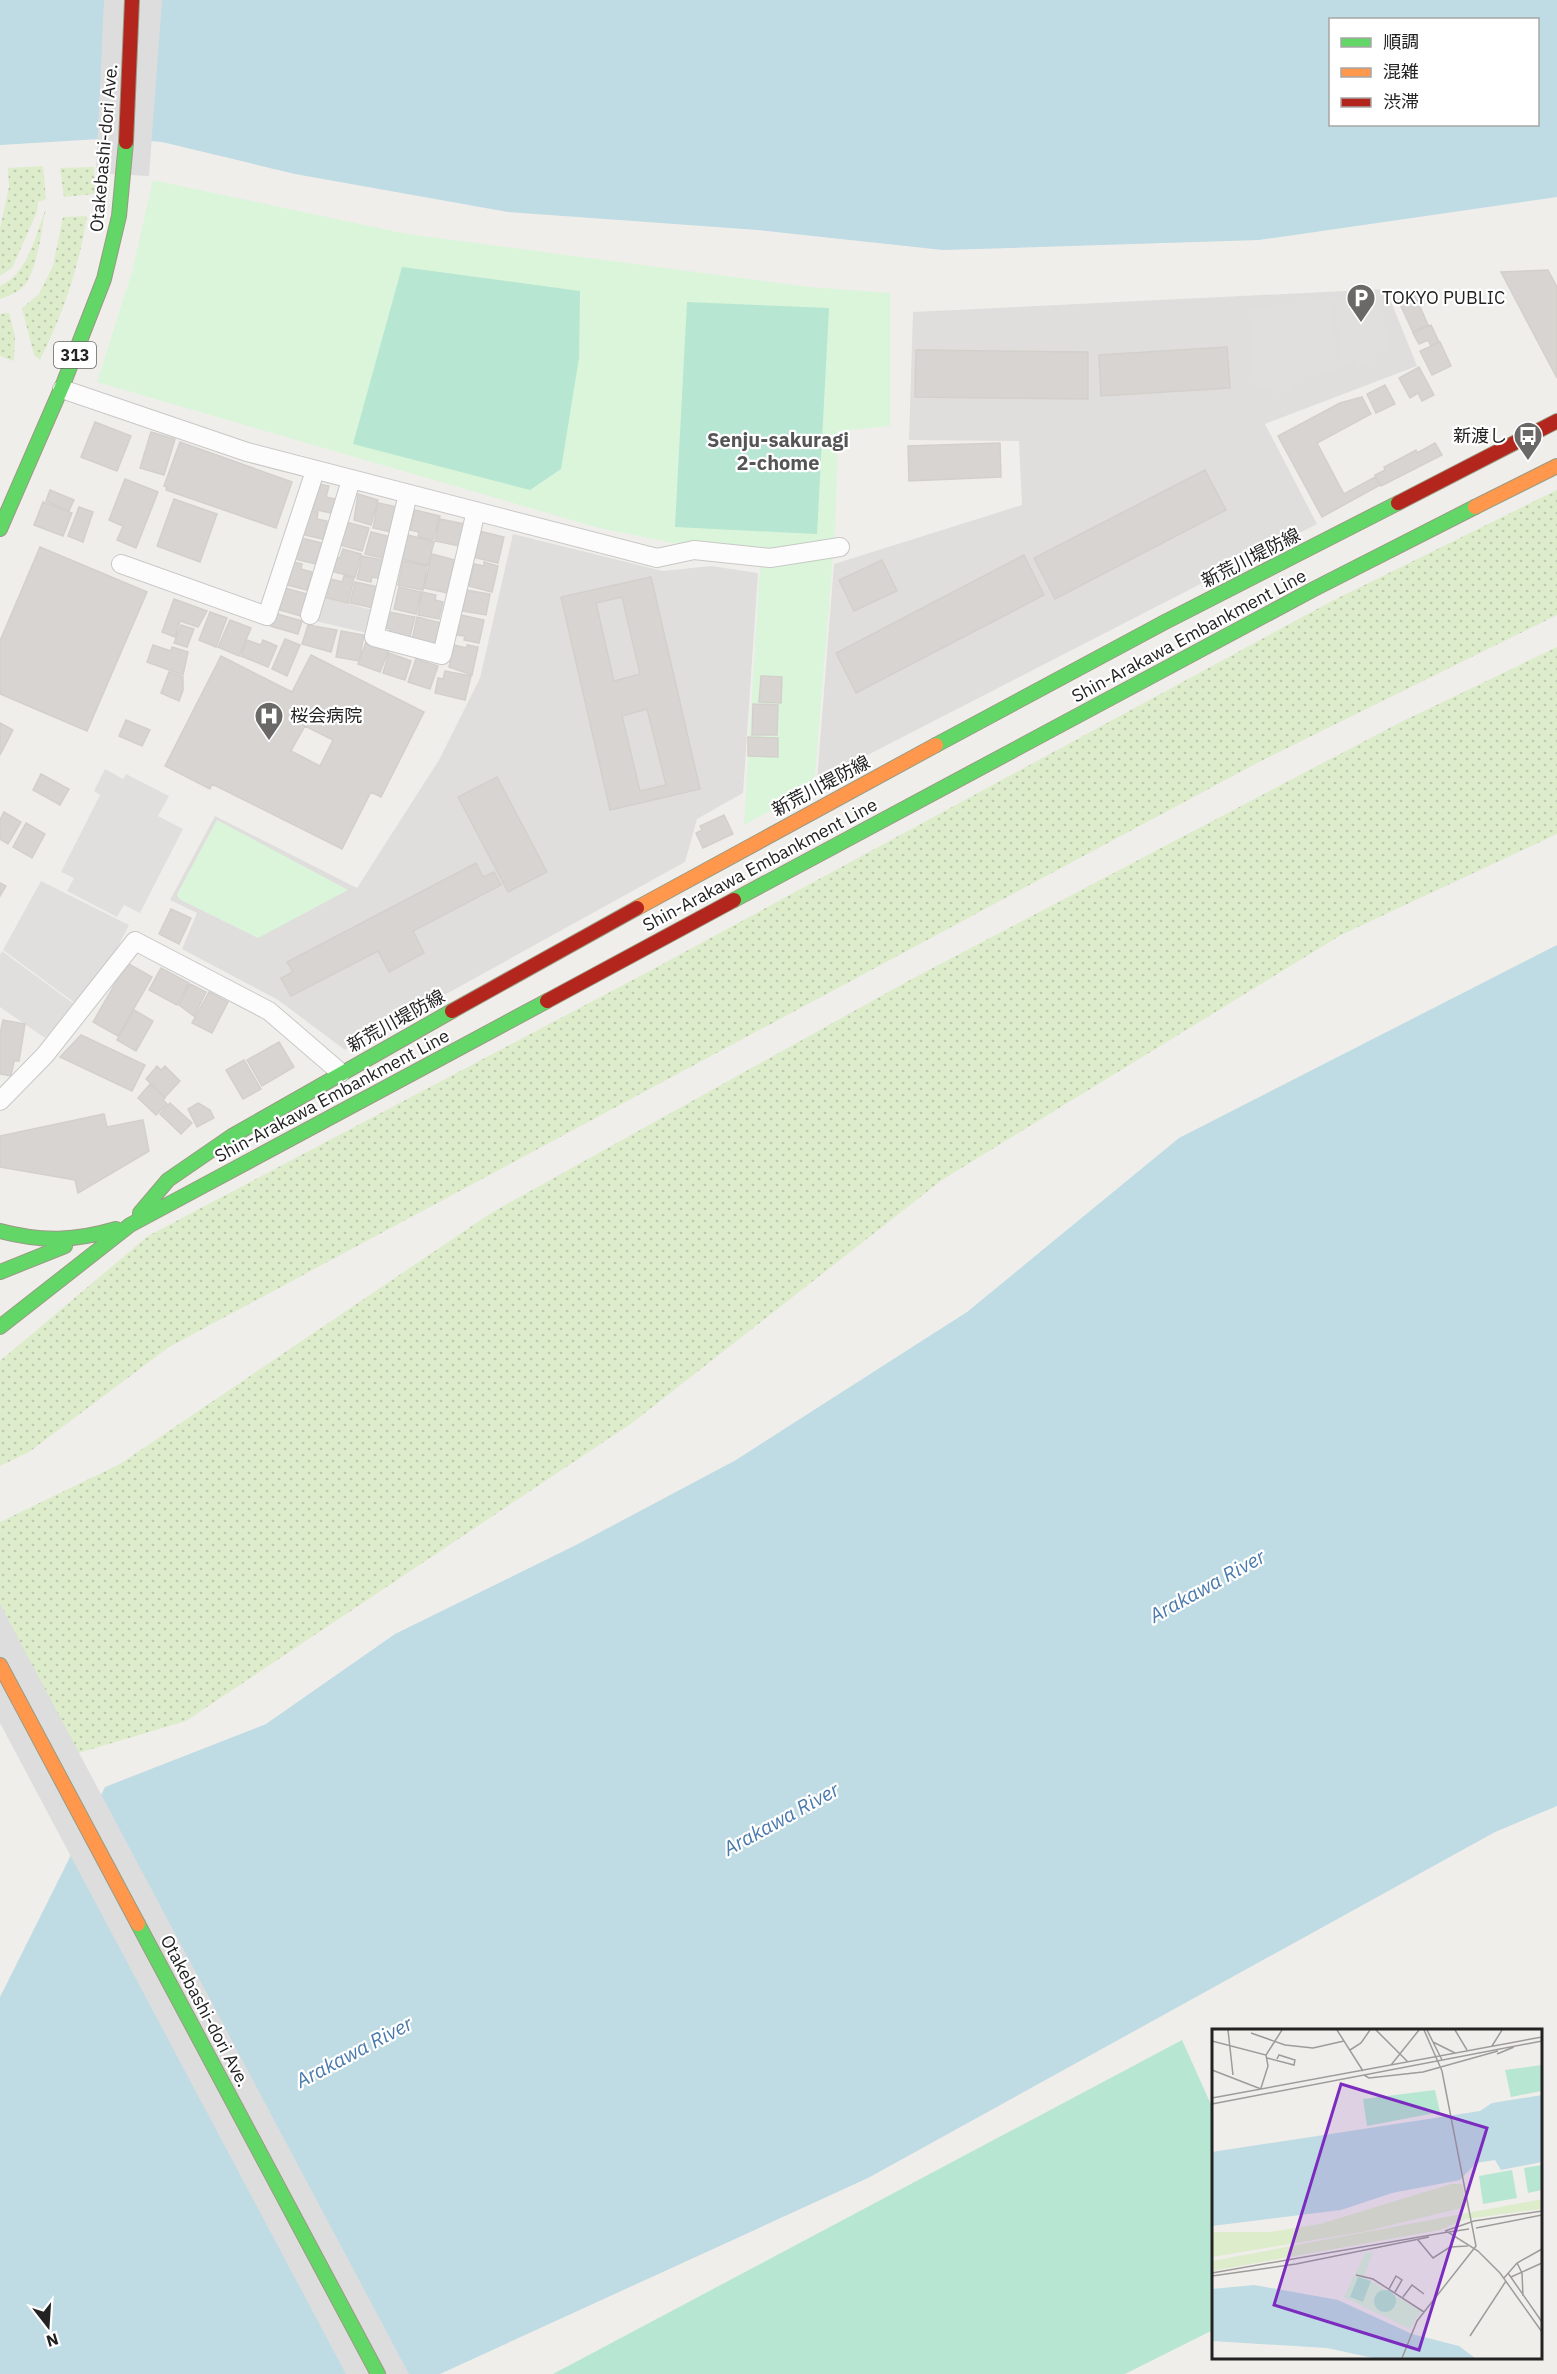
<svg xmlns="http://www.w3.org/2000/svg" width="1557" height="2374" font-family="'IBM Plex Sans','Noto Sans JP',sans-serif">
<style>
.residential{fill:#dfdedc}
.grass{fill:url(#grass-dots)}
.park{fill:#daf5da}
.pitch{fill:#b7e6d2}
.parking{fill:#e0dfde}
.water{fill:#bfdbe3;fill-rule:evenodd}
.pier{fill:#dedddd}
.building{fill:#d7d4d2;stroke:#d3d0cc;stroke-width:1.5;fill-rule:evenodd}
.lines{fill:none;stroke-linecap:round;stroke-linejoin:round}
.street-casing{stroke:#c9c8c7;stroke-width:20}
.fast-casing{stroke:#999a82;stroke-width:16}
.slow-casing{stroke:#999a82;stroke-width:16}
.jam-casing{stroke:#999a82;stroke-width:16}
.street{stroke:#fdfcfc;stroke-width:18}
.fast{stroke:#63d668;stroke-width:14}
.slow{stroke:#ff974d;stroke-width:14}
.jam{stroke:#b3261e;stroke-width:14}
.labels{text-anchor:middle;stroke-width:4.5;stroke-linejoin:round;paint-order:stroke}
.shield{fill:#fff;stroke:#646464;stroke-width:1.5}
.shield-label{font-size:16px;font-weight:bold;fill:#222}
.street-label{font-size:18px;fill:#222;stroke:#fff}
.poi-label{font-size:18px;fill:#222;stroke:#fff;text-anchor:start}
.neighbourhood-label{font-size:20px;font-weight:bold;fill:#555;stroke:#fff}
.water-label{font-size:20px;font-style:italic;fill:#4a7aab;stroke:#fff}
.inset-road{fill:none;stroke:#9e9c9b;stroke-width:1.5}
.view{fill:#7b2cbf;fill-opacity:0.15;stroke:#7b2cbf;stroke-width:3}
.inset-edge{fill:none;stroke:#222;stroke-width:3}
</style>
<defs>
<pattern id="grass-dots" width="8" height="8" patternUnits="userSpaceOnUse" patternTransform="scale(1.5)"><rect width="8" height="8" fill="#ddeccb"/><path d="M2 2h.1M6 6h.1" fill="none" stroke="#bdcaae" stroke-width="1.8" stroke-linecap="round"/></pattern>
</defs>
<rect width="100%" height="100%" fill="#f0eeeb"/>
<path class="residential" d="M1386 289 1417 366 1265 424 1317 524 817 781 834 564 1022 505 1019 441 909 440 913 312Z
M513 534 663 571 711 566 758 573 743 793 697 819 685 862 345 1050 278 1000 182 949 197 913 170 900 215 816 357 888 439 760 480 678Z"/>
<path class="grass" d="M43 166 46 199 38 202 37 212 12 268 0 276V229L9 187 8 168Z
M94 167 95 194 64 197 60 168Z
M46 208C41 231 39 261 27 282 22 291 9 296 0 299V286C28 274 36 234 46 208Z
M87 216C79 267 63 314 40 360L34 355 22 308 39 294 53 266 63 217Z
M9 313 15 336 14 361 0 356V314Z
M1557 490V615L1257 763 169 1347 29 1452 0 1466V1361L148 1236 644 974 1330 602Z
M1557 647V834L1341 935 942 1180 632 1423 186 1721 75 1754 0 1604V1522L120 1464 491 1213 908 981 1399 723Z"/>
<path class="park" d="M153 180 407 234 809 287 890 293V426L838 431 835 533 814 787 744 825 761 549 673 543 599 528 97 382 132 272Z
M217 820 348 890 258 938 179 899 177 894Z"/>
<path class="pitch" d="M402 267 580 291 579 358 561 469 530 490 353 444Z
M687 302 829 308 817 534 675 527Z
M1182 2040 1213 2109V2330L1125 2374H553Z"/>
<path class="parking" d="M1381 295 1388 349 1375 351V361L1357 367 1356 362 1341 364 1334 299Z
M1331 300 1338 371 1299 377 1293 383V389L1275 395 1274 389 1256 390 1248 308Z
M321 597 377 611 371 634 315 621Z
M105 769 123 779 126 774 169 796 158 816 183 829 140 913 124 905 117 917 67 891 74 878 61 872 100 795 94 791Z
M41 881 129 925 115 952 75 1003 3 950Z
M2 951 74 1004 45 1038 0 1007V955Z"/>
<path class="water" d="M0 0H1557V197L1259 240 943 250 758 230 508 212 295 174 162 142 116 138 0 145ZM1330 20H1538V124H1330Z
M1557 945V1806L1495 1832 868 2178 440 2374H0V1997L105 1787 266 1724 395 1634 578 1544 736 1460 967 1312 1179 1138Z"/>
<path class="pier" d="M104 0H162L149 176 96 173Z
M0 1604 409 2374H346L0 1723Z"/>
<path class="building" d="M1548 270 1557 287V378L1501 272Z
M1414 293 1428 325 1413 332 1398 300Z
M1431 325 1439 342 1431 346 1428 340 1419 344 1413 333Z
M1440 342 1451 366 1432 375 1420 351Z
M1227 347 1230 388 1101 396 1099 355Z
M916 350 1088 352V399L915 397Z
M1419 367 1434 395 1422 401 1418 393 1410 398 1399 378Z
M1385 385 1395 404 1376 413 1367 394Z
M1362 397 1371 414 1317 443 1344 494 1375 477 1380 485 1322 517 1278 436 1340 403Z
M95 422 131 436 117 471 81 457Z
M151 432 175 439 164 475 140 468Z
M180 442 292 482 276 528 166 490 167 487 164 486Z
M1000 443 1001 477 909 481 908 446Z
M1435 443 1442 455 1381 486 1375 475 1385 470 1384 467 1416 450 1417 453Z
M1205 470 1226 510 1055 599 1034 558Z
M125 479 158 492 136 548 117 540 123 526 109 520Z
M314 483 329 486 326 497 335 499 331 513 308 508Z
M50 490 74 500 69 511 46 501Z
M358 494 378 500 371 525 354 520Z
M174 499 217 514 200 562 157 546Z
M43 502 72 513 63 536 34 525Z
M378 503 398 507 392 532 373 528Z
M79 507 93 512 83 542 68 536Z
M305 509 318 512 317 519 327 521 323 539 300 534Z
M415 510 440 516 433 540 418 537 419 532 410 530Z
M440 519 465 524 460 546 435 541Z
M346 522 369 528 362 551 340 545Z
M479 531 504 537 498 563 473 557Z
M371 532 391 537 386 559 365 554Z
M408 535 434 542 428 565 402 559Z
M297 537 322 543 316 564 291 558Z
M40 547 147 592 87 731 0 694V641Z
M343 549 361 554 355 577 330 571 334 557 340 558Z
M432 554 455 560 448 593 424 588Z
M1024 555 1044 595 856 693 836 653Z
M362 556 387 561 383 579 372 577 371 582 357 579Z
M882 560 897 591 854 611 839 580Z
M290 561 302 564 301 569 312 572 307 590 283 584Z
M403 561 427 566 423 590 398 585Z
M484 562 498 566 492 592 469 586 474 564 484 566Z
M344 576 354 578 348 603 323 597 327 578 342 582Z
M651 577 700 789 610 810 561 597ZM622 597 640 674 614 681 596 603ZM647 709 666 785 640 791 622 716Z
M355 582 379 587 374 608 350 603Z
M281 587 307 594 301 616 276 609Z
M399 587 421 592 416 614 394 609Z
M466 590 490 594 486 615 462 611Z
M422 592 436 595 435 600 443 602 439 619 418 615Z
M174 599 207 611 198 627 180 621 175 637 162 632Z
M210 612 227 618 216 647 199 640Z
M389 612 415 617 409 640 390 636V629L386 628Z
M274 613 302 621 298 634 270 626Z
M461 615 484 620 479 643 464 640 465 636 457 635Z
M417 617 441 623 436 646 412 640Z
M230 620 251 628 239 656 218 647Z
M181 625 194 629 187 647 174 643Z
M308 625 337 630 331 652 302 644Z
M341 631 364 635 359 661 336 657Z
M285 639 300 645 287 676 272 669Z
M247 640 261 645 263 640 277 646 268 667 241 656Z
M366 642 389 650 380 672 358 664Z
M153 645 171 651 172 647 188 652 183 675 147 662Z
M454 645 467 648V645L478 647 472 675 449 667Z
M389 653 411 661 405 680 383 673Z
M311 655 424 712 381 797 371 792 342 849 212 784 210 789 165 766 221 656 292 692ZM305 726 333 740 320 766 291 751Z
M416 659 438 666 430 689 408 682Z
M445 671 471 676 465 700 435 693 438 678 443 679Z
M169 672 183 677V690L179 701 161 693Z
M761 676 782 677 781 703 759 702Z
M753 704 778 705 777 735H752Z
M126 720 150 730 142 746 119 736Z
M0 723 13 730 0 755Z
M748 737 778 738V757L748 756Z
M41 774 69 789 60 805 33 790Z
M497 777 547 872 508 892 458 797Z
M4 812 21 822 8 844 0 839V820Z
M724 815 733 834 703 848 696 833 702 830 700 826Z
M26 823 45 834 32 858 13 847Z
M476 863 483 877 494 872 501 885 413 931 424 953 389 972 378 951 291 996 281 978 293 972 287 962Z
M0 883 6 886 0 896Z
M171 909 191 918 179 944 159 934Z
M127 963 152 977 118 1036 93 1022Z
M161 968 189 983 177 1005 149 990Z
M190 984 206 992 194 1016 179 1005Z
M209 992 228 1002 212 1033 192 1023Z
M134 1010 153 1021 136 1051 117 1040Z
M3 1020 25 1024 19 1061H14L11 1076 0 1074V1034Z
M81 1035 145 1065 132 1091 60 1057Z
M279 1042 294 1067 262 1086 247 1060Z
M244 1060 261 1089 243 1099 226 1070Z
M157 1066 161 1070 165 1066 180 1081 165 1097 146 1079Z
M150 1084 165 1098 163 1100 167 1104 156 1115 138 1098Z
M170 1103 192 1123 181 1134 160 1114Z
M198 1103 210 1110 214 1118 197 1127 188 1109Z
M104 1114 107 1127 143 1120 149 1151 78 1193 75 1180 0 1167V1136Z"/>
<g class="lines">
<g class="street-casing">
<path id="street" d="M62 389 247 452 657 558 694 550 770 558 840 547
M408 494 374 637 442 655 476 511
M121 564 267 616 315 471
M310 615 351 480
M0 1101 45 1055 135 941 269 1011 341 1073"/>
</g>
<g class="fast-casing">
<path id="fast" d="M0 529 64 382 104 279 119 216 126 142
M936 745 1165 622 1398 503
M734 900 1314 589 1475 507
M140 1213 168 1180 232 1136 452 1011
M0 1231C41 1242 76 1241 116 1229
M0 1272 65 1246
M0 1327 130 1225 547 1001
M138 1924 378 2374"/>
</g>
<g class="slow-casing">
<path id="slow" d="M1475 507 1557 466
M637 908 936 745
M0 1665 138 1924"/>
</g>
<g class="jam-casing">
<path id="jam" d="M126 142 132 0
M1398 503 1557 421
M547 1001 734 900
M452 1011 637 908"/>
</g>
<use href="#street" class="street"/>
<use href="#fast" class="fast"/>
<use href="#slow" class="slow"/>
<use href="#jam" class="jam"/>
</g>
<defs>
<g id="parking-pin" transform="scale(1.5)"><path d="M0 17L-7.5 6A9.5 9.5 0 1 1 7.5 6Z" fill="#6a6968" stroke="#fff"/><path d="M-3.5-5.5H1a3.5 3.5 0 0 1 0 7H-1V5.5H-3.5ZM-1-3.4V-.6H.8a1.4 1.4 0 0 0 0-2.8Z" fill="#fff"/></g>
<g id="bus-pin" transform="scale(1.5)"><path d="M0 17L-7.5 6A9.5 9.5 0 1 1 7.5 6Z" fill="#6a6968" stroke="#fff"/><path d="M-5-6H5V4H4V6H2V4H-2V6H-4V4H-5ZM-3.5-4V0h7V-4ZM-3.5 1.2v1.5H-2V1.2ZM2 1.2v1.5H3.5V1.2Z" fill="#fff"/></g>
<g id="hospital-pin" transform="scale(1.5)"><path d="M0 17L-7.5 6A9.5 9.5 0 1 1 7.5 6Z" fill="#6a6968" stroke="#fff"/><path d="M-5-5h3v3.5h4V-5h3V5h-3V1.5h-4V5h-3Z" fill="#fff"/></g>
</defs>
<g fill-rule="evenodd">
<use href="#parking-pin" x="1361" y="298"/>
<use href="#bus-pin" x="1528" y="436"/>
<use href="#hospital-pin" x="269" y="716"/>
</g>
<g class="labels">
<rect class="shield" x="54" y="342" width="42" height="26" rx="4.5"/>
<g class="shield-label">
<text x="75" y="361">313</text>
</g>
<g class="street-label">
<text transform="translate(104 148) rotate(-85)" y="6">Otakebashi-dori Ave.</text>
<text transform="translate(1251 558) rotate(-27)" y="6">新荒川堤防線</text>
<text transform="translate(1189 636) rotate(-28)" y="6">Shin-Arakawa Embankment Line</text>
<text transform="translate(821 786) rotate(-28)" y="6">新荒川堤防線</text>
<text transform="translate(760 865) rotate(-28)" y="6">Shin-Arakawa Embankment Line</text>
<text transform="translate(396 1021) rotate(-29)" y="6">新荒川堤防線</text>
<text transform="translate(332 1096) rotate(-28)" y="6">Shin-Arakawa Embankment Line</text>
<text transform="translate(205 2011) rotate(62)" y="6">Otakebashi-dori Ave.</text>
</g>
<g class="poi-label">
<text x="1382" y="304">TOKYO PUBLIC</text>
<text x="1507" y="442" text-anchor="end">新渡し</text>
<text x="290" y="722">桜会病院</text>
</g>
<g class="neighbourhood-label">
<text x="778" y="447">Senju-sakuragi<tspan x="778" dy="23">2-chome</tspan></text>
</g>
<g class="water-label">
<text transform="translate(1207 1586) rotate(-29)" y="7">Arakawa River</text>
<text transform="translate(781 1819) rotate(-29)" y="7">Arakawa River</text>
<text transform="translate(354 2052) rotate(-28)" y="7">Arakawa River</text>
</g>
</g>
<g transform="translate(1212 2029)">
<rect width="330" height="330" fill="#f0eeeb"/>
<path d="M239 155H250L254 178 150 203 0 228V203H58L108 195ZM330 170V180L254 190 228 201 0 242V232Z" fill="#ddeccb"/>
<path d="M161 223 152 248 209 282 198 300 132 268 153 224Z" fill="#daf5da"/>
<path d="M330 36V62L299 68 293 41ZM223 61 228 83 155 97 151 70ZM330 136V161L316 164 312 139ZM300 141 305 169 271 175 267 147ZM146 248 159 252 151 273 138 268ZM162 272a11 11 0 1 1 22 0a11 11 0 1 1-22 0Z" fill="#b7e6d2"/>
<path d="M330 66V133L289 141 283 131 264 134 248 151 180 164 129 181 0 197V123L268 82 280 74ZM42 256 126 271 200 305 247 317 263 329H161L115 319 0 312V260Z" fill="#bfdbe3"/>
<path class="inset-road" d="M16 1 21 46M125 1 151 42M164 1 196 33M215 1 230 31M243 1 255 21M39 4 73 16 101 19 132 12M0 12 54 26 56 37 49 59M221 13 243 24M280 17 290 1M138 21 149 14 158 1M285 25 302 18M54 26 70 1M55 29 82 36 83 31 67 26 65 30M179 36 207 1M0 41 49 60M152 46 157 49 211 43 286 22M0 69 330 8M0 75 330 12M264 199 330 186M233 202 262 192 330 182M237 203 257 200M206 211 221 229 238 218 256 217M305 234 310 244 311 267M0 244 236 203 266 222 288 244 330 303M296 244 330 293M144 246 161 250 212 283M0 247 84 235 217 208M299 248 330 234M292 249 305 234 330 220M177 260 184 247 190 251 183 263M191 268 200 256 212 265M258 307 294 252M190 329 205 292 264 217 230 42 212 1"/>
<path class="view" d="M129 55 275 99 207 321 62 276Z"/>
<rect width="330" height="330" class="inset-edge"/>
</g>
<rect x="1329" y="18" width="210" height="108" fill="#ffffff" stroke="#a7a7a7" stroke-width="1.5"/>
<rect x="1341" y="38" width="30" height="9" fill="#63d668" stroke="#a7a7a7" stroke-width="1.5"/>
<text x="1383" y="48" font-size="18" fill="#222222">順調</text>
<rect x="1341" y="68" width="30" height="9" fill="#ff974d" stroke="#a7a7a7" stroke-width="1.5"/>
<text x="1383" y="78" font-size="18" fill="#222222">混雑</text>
<rect x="1341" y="98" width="30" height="9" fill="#b3261e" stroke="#a7a7a7" stroke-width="1.5"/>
<text x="1383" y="108" font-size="18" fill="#222222">渋滞</text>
<g transform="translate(48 2326) rotate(163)" stroke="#ffffff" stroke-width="4.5" paint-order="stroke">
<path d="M0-4.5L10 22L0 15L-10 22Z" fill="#222222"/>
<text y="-9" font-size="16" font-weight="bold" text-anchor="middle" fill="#222222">N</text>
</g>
</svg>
